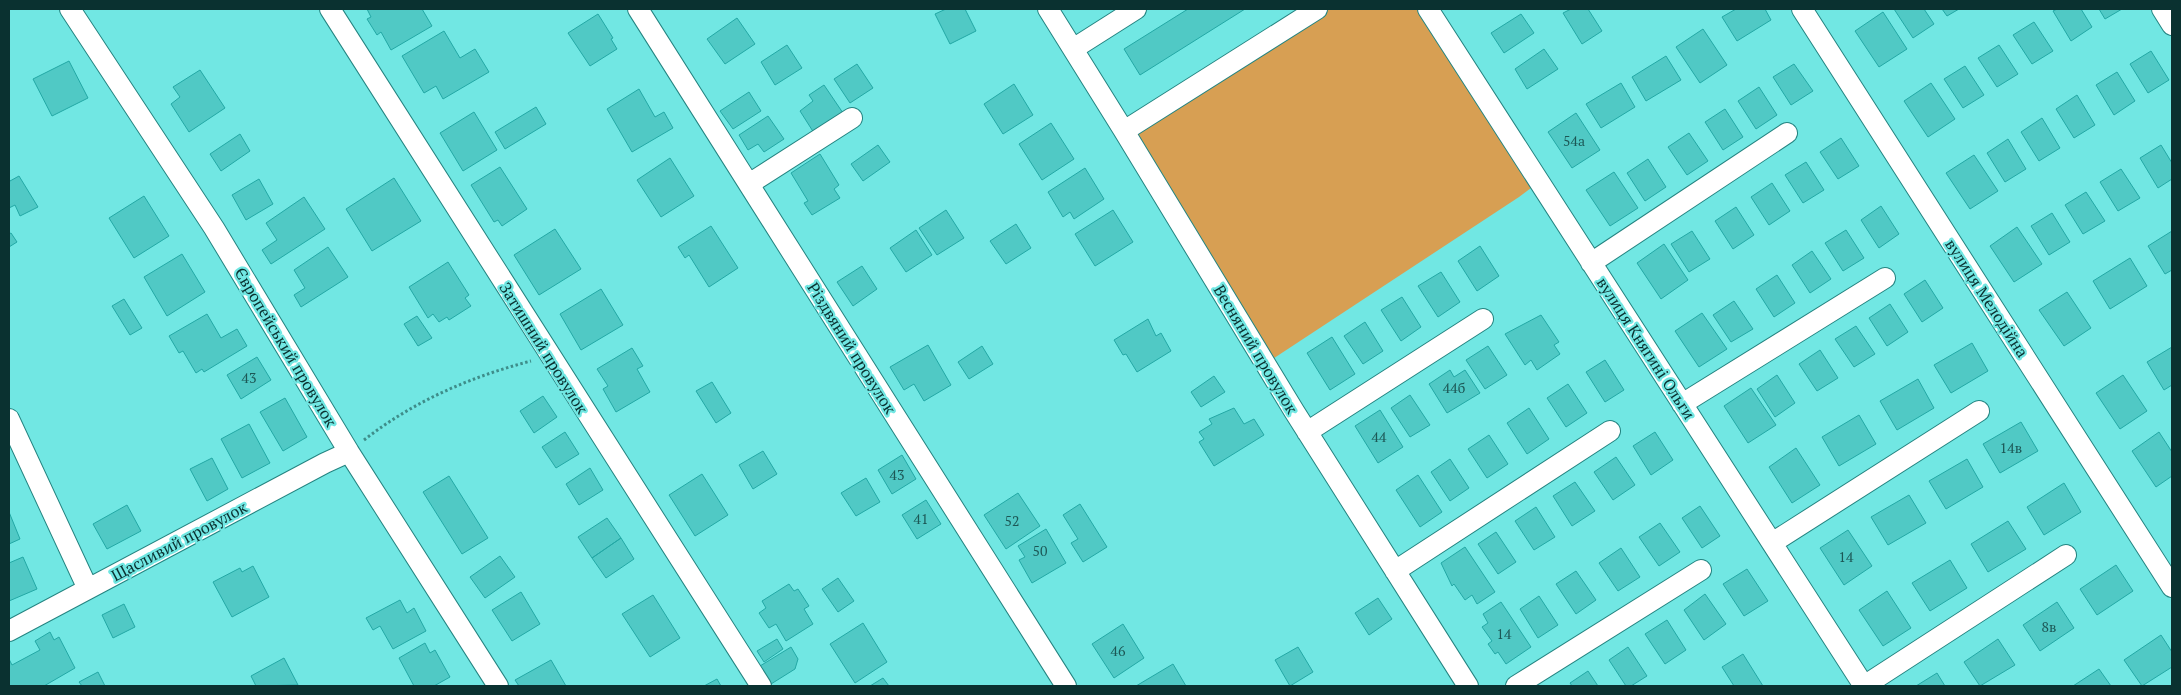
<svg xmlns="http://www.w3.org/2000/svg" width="2181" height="695" font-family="'PT Serif',serif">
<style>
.green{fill:#d79f53}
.building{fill:#50c9c5;stroke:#23a8a5}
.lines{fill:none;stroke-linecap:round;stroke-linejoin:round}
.minor-casing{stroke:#248481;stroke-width:22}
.path{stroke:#3e8d8a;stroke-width:3;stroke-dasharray:2.5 2.5;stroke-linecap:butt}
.minor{stroke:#fff;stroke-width:20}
.labels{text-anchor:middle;stroke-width:4.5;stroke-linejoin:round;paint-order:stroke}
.number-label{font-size:14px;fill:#1c5755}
.street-label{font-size:16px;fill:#0a3130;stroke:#71e7e3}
</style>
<rect width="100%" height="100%" fill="#71e7e3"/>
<path class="green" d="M1317 9H1428L1539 182 1519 197 1265 364 1124 131Z"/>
<path class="building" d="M367 9H422L432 26 391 50 381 32 377 35 367 19 371 17Z
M946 9H965L976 31 950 44 935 14Z
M1188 9H1245L1140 75 1124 49Z
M1571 9H1588L1602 31 1582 44 1563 13Z
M1736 9H1765L1771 20 1737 41 1722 17Z
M1894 9H1924L1934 24 1913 38Z
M1942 9H1959L1947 16Z
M2057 9H2081L2092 27 2071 41 2053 11Z
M2099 9H2122L2105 19Z
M1883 12 1907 49 1879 67 1855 31Z
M598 14 613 38 611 39 617 49 590 66 568 33Z
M1521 14 1534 33 1504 53 1491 33Z
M737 18 755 44 725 64 707 39Z
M2034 22 2053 51 2032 64 2013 35Z
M1703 29 1727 65 1700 83 1676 47Z
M444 31 460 58 475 49 489 72 443 99 436 86 424 93 402 56Z
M787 45 802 68 775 85 761 62Z
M1999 45 2018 74 1997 87 1978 58Z
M1544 49 1558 69 1527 89 1515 69Z
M2151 51 2169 80 2148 93 2130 64Z
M1666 56 1681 80 1646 101 1632 77Z
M69 61 88 98 52 116 33 79Z
M857 64 873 88 850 103 834 79Z
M1794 64 1813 91 1791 105 1773 77Z
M1965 66 1984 95 1963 108 1944 79Z
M200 70 225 108 189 132 171 104 180 97 173 87Z
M2117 72 2135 101 2114 115 2096 85Z
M1621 83 1635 107 1601 128 1586 104Z
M1931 83 1955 119 1928 137 1904 101Z
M1014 84 1033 115 1003 134 984 104Z
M824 85 843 113 814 133 800 111 813 101 809 95Z
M1759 87 1777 115 1756 129 1738 101Z
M639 89 655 117 664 112 673 128 632 152 607 109Z
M749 92 761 111 733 129 720 111Z
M2077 95 2095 125 2074 138 2056 109Z
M536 107 546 124 505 149 495 132Z
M1725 109 1743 137 1723 150 1705 122Z
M474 112 497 150 463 171 440 133Z
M1576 113 1600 150 1572 168 1548 132Z
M768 116 784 139 764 152 758 144 748 150 739 135Z
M2042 118 2060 148 2039 161 2021 132Z
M1051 123 1074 159 1042 180 1019 144Z
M1689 133 1708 161 1687 175 1668 147Z
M240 134 250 151 221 171 210 154Z
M1841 138 1859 166 1838 179 1820 152Z
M2008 139 2026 169 2005 182 1987 153Z
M878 145 890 162 863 181 851 164Z
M2161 145 2172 163V179L2158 188 2140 158Z
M820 154 839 185 834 189 840 198 812 215 804 203 808 201 791 173Z
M1974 155 1998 191 1970 209 1946 173Z
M670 158 694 196 661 217 637 180Z
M1648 159 1666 187 1645 201 1627 173Z
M1806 162 1824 190 1803 203 1785 175Z
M500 167 527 209 502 226 498 220 494 222 471 185Z
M1085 168 1104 199 1074 219 1070 212 1063 217 1048 192Z
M2121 169 2140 198 2118 211 2100 182Z
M1614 172 1638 208 1610 226 1586 190Z
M19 176 38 207 20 216 15 205 9 208V178L10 181Z
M394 178 421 221 372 251 346 209Z
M259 179 273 204 246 220 232 195Z
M1772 183 1790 211 1769 225 1751 197Z
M2086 192 2105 221 2083 234 2065 205Z
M144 196 169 236 134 258 109 218Z
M304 197 325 229 271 264 262 250 277 240 266 223Z
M1881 206 1899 234 1879 248 1861 220Z
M1736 207 1754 235 1733 249 1715 221Z
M946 210 964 238 937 255 919 228Z
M1113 210 1133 242 1095 266 1075 234Z
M2052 213 2070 242 2049 255 2031 226Z
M1016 224 1031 248 1006 264 990 241Z
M711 226 738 268 709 287 689 255 685 258 678 247Z
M2017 227 2042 264 2014 282 1990 246Z
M555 229 581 269 539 295 514 255Z
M916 230 932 255 906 272 890 248Z
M1846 230 1864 258 1843 271 1825 243Z
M1692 231 1710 259 1689 272 1671 244Z
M2172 231V270L2165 274 2148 246Z
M11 233 17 242 9 247V234Z
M1664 244 1688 280 1661 299 1637 263Z
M1480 246 1499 276 1477 291 1458 261Z
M328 247 348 277 301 307 294 295 305 288 294 270Z
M1812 251 1831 279 1810 293 1792 265Z
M182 254 205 292 167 316 144 277Z
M2130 258 2147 286 2110 309 2093 281Z
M448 262 469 295 465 298 471 306 449 320 447 317 439 322 433 314 428 318 409 287Z
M862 266 877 289 853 306 837 282Z
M1441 272 1460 302 1438 317 1418 286Z
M1777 275 1795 303 1774 317 1756 289Z
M1925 280 1943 308 1922 322 1904 294Z
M601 289 623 325 581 350 560 314Z
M2067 292 2091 328 2064 346 2039 310Z
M1402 297 1421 327 1401 341 1381 310Z
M124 299 142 328 130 335 112 306Z
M1734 301 1753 329 1731 342 1713 315Z
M1890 304 1908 332 1887 346 1869 318Z
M1702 313 1727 349 1699 367 1675 331Z
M207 314 221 338 237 329 247 346 204 372 202 369 196 373 183 351 179 353 169 336Z
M1541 315 1559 342 1554 345 1560 354 1537 370 1531 360 1525 365 1505 334Z
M417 316 432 338 418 346 404 324Z
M1148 319 1156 336 1161 333 1171 351 1137 372 1126 354 1123 355 1114 340Z
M1365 322 1383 351 1363 364 1344 336Z
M1856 326 1875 354 1854 367 1835 339Z
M1332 337 1355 374 1330 390 1307 353Z
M1972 343 1988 371 1951 393 1934 365Z
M928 345 951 385 924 401 914 384 904 390 890 367Z
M982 346 993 364 969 379 958 362Z
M1488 346 1507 375 1485 389 1466 360Z
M2172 347V385L2164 390 2147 362Z
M632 348 643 366 637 369 650 392 616 412 603 389 608 386 597 369Z
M1820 350 1838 378 1817 391 1799 364Z
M257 357 271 380 241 399 227 375Z
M1605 360 1624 390 1605 402 1586 372Z
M1450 370 1454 377 1465 370 1480 393 1447 413 1429 384Z
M1777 375 1795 403 1775 417 1757 389Z
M2123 375 2147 411 2120 429 2096 393Z
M1214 376 1225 392 1201 407 1191 392Z
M1918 379 1934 408 1897 430 1880 401Z
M712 382 731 413 716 423 696 391Z
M1568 384 1587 413 1566 427 1547 398Z
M1751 388 1776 425 1748 443 1724 406Z
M1410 395 1430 425 1410 437 1391 408Z
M543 396 557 417 534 433 520 411Z
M285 398 307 437 283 451 260 412Z
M1234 408 1244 424 1254 419 1264 435 1214 466 1199 442 1204 439 1199 432 1212 424 1209 419Z
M1529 408 1549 439 1527 454 1507 423Z
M1380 410 1403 447 1378 463 1355 426Z
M1859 415 1876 444 1839 466 1822 437Z
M2021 422 2038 451 2000 473 1983 444Z
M249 424 270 463 242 478 221 439Z
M565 432 579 454 556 468 542 447Z
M1655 432 1673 460 1651 475 1633 446Z
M2159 432 2172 452V476L2156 487 2132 451Z
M1489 435 1508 464 1487 478 1468 449Z
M1796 448 1820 485 1792 503 1769 467Z
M763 451 777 474 753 489 739 465Z
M902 455 916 479 892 494 878 470Z
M1616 457 1635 485 1613 500 1594 472Z
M212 458 228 489 207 501 190 469Z
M1450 459 1469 488 1450 501 1431 472Z
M1967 459 1983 487 1946 509 1929 481Z
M590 468 603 490 579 505 566 484Z
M702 474 728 515 695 536 669 495Z
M1418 475 1442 512 1420 527 1396 490Z
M449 476 488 538 462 554 423 492Z
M866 478 880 502 856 516 841 493Z
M1575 482 1595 511 1572 526 1553 496Z
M2064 483 2081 512 2044 535 2027 507Z
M1018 493 1040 526 1006 549 984 515Z
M1909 495 1926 523 1888 545 1871 517Z
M926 500 941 524 917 539 902 515Z
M1080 504 1107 547 1083 562 1071 543 1078 539 1063 515Z
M127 505 141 531 107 549 93 524Z
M1700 506 1720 536 1702 548 1682 518Z
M1536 507 1555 537 1534 550 1515 521Z
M9 512 20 539 9 544Z
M607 518 621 538 592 558 578 537Z
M2008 521 2026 549 1988 572 1971 544Z
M1660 523 1680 552 1659 566 1639 537Z
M1046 529 1066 563 1032 583 1019 560 1025 557 1018 546Z
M1848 530 1872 566 1844 585 1820 548Z
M1496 532 1516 562 1498 574 1478 544Z
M621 538 634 559 606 578 592 558Z
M1465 547 1495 592 1477 604 1472 595 1465 600 1454 584 1452 586 1441 563Z
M1621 548 1640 577 1618 591 1599 563Z
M500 556 515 577 485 598 470 577Z
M23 557 37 589 9 601V563Z
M1950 560 1967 588 1930 611 1912 583Z
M2116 565 2133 591 2097 615 2080 589Z
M253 566 269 597 232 617 213 582 240 568 242 572Z
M1747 569 1768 601 1744 616 1723 584Z
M1576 571 1596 600 1576 614 1556 584Z
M838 578 854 601 838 612 822 589Z
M789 584 794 591 798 589 809 606 804 609 813 624 786 641 776 624 769 628 759 613 766 608 762 601Z
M1887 591 1911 628 1883 646 1859 610Z
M521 592 540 624 512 641 492 610Z
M1705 594 1726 624 1704 640 1684 610Z
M653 595 680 638 650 657 622 614Z
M1539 596 1558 625 1538 638 1520 609Z
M1378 598 1392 619 1369 635 1355 613Z
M400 600 407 613 414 608 426 631 393 649 380 626 373 630 366 618Z
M1501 602 1531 647 1506 664 1498 652 1495 654 1488 644 1492 641 1482 627 1488 623 1483 614Z
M2057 602 2074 628 2040 651 2023 625Z
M124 604 135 627 113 638 102 615Z
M1667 620 1686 650 1665 664 1645 634Z
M863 623 887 662 855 683 830 644Z
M1123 624 1144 658 1114 678 1092 644Z
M50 632 54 640 59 637 75 668 44 686H9V659L12 665 40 650 35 641Z
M2161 635 2172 652V667L2142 686 2124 660Z
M777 639 783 649 764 662 757 651Z
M1998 639 2015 665 1980 686 1964 662Z
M425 643 430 653 435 650 450 677 434 686H414L399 658Z
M791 647 798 659 795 669 771 684 760 666Z
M1298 647 1313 672 1290 686 1275 660Z
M1628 647 1647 676 1631 686H1626L1609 660Z
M1743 654 1763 686H1734L1722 667Z
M284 658 298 685 256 686 251 676Z
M551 660 566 686H519L515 680Z
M1173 664 1186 686H1136Z
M2099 669 2111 686H2073Z
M1588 671 1598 686H1572L1570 683Z
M98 672 105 686H82L79 682Z
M1937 673 1945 686H1916Z
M883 678 889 686H870Z
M717 679 721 686H704Z"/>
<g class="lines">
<g class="minor-casing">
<path id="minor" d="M70 9 214 228 349 452 498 686
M330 9 761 686
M638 9 1066 686
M1048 9 1124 131 1294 411 1468 686
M1428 9 1864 686
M1802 9 2172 587
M2162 9 2172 25
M1073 49 1136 9
M1124 131 1317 9
M749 184 852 118
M1591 263 1787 133
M1682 404 1885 278
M9 419 88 589
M1307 432 1483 319
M1772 543 1979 411
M1395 571 1610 431
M9 631 325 463 349 452
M1516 686 1701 570
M1864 686 2066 555"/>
</g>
<path class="path" d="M364 440C414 401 470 377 531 361"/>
<use href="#minor" class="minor"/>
</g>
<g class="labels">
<g class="number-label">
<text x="1574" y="146">54а</text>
<text x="249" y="383">43</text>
<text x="1454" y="393">44б</text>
<text x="1379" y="442">44</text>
<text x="2011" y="453">14в</text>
<text x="897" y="480">43</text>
<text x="921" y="524">41</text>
<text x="1012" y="526">52</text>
<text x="1040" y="556">50</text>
<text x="1846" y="562">14</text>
<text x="2049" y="632">8в</text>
<text x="1504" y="639">14</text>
<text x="1118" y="656">46</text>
</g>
<g class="street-label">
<text transform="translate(1987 298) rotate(57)" y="6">вулиця Мелодійна</text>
<text transform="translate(286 347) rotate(59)" y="6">Європейський провулок</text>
<text transform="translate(544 348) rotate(58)" y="6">Затишний провулок</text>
<text transform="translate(852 348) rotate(58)" y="6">Різдвяний провулок</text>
<text transform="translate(1646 348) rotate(57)" y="6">вулиця Княгині Ольги</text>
<text transform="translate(1256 349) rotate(59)" y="6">Весняний провулок</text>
<text transform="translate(179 541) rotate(-28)" y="6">Щасливий провулок</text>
</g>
</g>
<rect width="2181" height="695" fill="none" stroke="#0a3130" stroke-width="20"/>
</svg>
